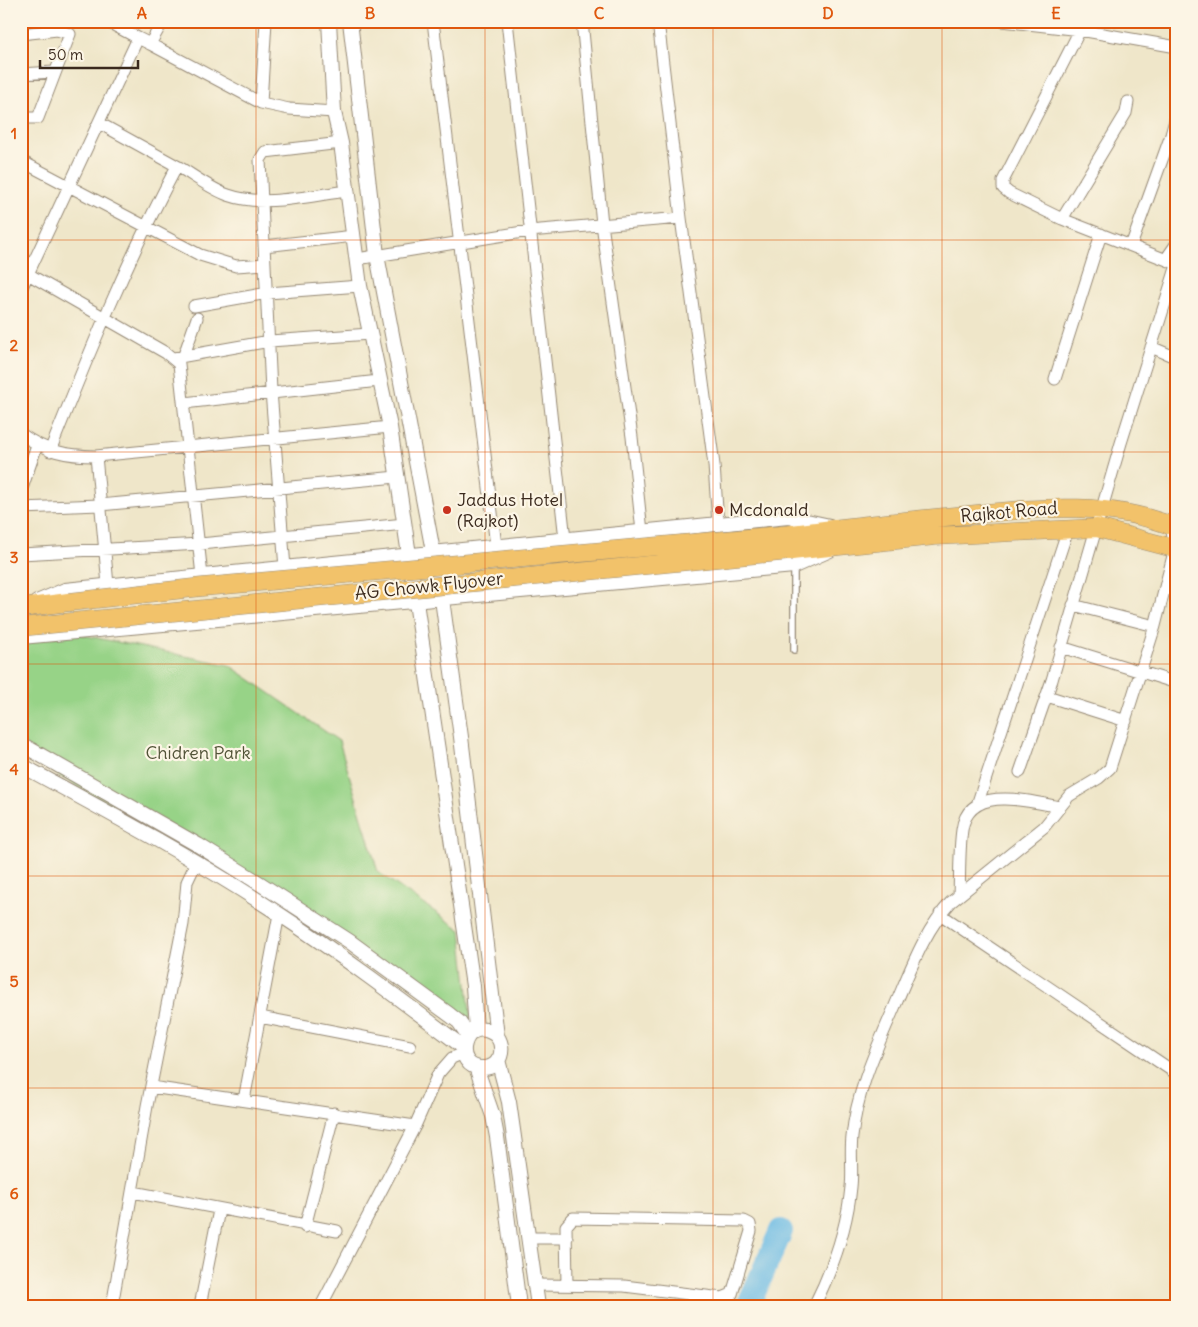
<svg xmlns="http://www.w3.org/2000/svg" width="1198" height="1327" font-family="Delius,sans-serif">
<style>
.green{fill:#97d387;stroke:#697e52}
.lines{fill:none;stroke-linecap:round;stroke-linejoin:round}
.river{stroke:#69bae4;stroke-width:24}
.service-casing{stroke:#958874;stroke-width:8}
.minor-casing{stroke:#958874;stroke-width:13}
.tertiary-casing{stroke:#958874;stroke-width:16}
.primary-casing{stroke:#958874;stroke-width:19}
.service{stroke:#fff;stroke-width:5.5}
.minor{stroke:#fff;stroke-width:11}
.tertiary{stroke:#fff;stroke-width:14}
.primary{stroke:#f2c26a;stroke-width:18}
.primary-bridge-casing{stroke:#958874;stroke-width:19;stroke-linecap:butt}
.primary-bridge{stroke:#f2c26a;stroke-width:18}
.grid{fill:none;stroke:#df570d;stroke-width:1;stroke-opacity:0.55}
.poi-dot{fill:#c8321e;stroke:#fcf5e5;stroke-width:2}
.labels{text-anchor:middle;stroke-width:4.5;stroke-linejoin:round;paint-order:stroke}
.poi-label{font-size:18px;fill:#3b2a1e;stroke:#fcf5e5;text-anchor:start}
.street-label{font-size:18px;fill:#3b2a1e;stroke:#fcf5e5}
.park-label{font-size:18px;fill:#525438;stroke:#fcf5e5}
.neatline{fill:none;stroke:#df570d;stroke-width:2}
.grid-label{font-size:16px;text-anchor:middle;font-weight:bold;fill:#df570d}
</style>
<rect width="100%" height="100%" fill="#fcf5e5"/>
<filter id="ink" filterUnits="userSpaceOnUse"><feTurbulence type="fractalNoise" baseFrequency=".02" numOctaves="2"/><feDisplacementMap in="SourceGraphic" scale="10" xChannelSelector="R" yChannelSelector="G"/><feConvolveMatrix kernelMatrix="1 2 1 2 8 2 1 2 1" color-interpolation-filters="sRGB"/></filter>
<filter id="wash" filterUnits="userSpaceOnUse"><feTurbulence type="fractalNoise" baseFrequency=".0096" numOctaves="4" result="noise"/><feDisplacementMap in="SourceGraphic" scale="20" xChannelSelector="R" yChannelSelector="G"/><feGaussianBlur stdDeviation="1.12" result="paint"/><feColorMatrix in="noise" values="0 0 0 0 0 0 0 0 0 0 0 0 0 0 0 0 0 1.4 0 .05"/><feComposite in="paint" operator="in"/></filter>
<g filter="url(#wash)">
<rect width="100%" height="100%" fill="#efe6c9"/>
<path class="green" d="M78 634 229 665 339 741 378 872 461 930 471 1021 21 753V641Z"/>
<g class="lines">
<path class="river" d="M748 1306 781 1231"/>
</g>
</g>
<g filter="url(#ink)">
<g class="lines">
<g class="service-casing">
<path id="service" d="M794 650V567"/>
</g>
<g class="minor-casing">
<path id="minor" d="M106 21 138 38
M266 21 261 103 289 109 334 112
M433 21 496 546
M507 21 565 539
M582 21 602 224 632 437 642 532
M658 21 681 218
M1002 21 1080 30
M21 34 57 30 70 34 38 118H21
M150 44 261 103
M21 74 54 72
M1177 113 1171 135 1131 246 1177 264
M99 123 177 166
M23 162 200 255 236 266 265 264
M1062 219 1126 113 1128 102
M264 246 354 236
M1131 246 1062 219 1009 193 1003 188V181L1080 30 1177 47
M357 259 529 231 681 218 714 465 718 524
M1166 259 1177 243
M28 274 138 38 150 44 163 21
M21 289 28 274 166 353 179 364 202 576
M194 306 268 293 360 286
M1151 347 1177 358
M184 355 197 318
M174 358 270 341 370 334
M1055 379 1101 234
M184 403 379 381
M21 434C45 451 66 456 96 456L390 427
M50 451C89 353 127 260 177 166 193 175 211 189 228 195 265 208 310 195 348 191
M96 456 108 585
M21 491 37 445
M21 508 100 505 397 477
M21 554 200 544 405 524
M285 568 271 391 260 160 265 152 341 143
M1073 605 1155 626
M1061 647 1177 683
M1047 696 1126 721
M1020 772 1052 680 1121 443 1177 265
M978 802 1068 529
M959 895C960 874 959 851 962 830 968 784 1029 801 1060 807
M940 914 1177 1074
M260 1017 410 1046
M151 1087 415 1126
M244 1100 279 914
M133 1192 337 1231
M305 1227 334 1113
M529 1238H567
M535 1285 624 1286 722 1298 732 1294 751 1231 750 1224 744 1221 573 1218 566 1226 567 1285
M112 1306 147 1106 183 924 187 882 196 863
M200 1306 219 1210
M321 1306 415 1126 438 1074 452 1058 464 1053
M814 1306C833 1268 847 1229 851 1187 853 1170 850 1154 852 1137 857 1088 878 1046 897 1001 912 966 925 930 951 902L1044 827 1069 796 1099 778 1110 768 1155 626 1175 548 1171 526 1177 513"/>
</g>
<g class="tertiary-casing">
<path id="tertiary" d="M329 21 334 112 341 143 360 286 390 427 473 986 476 1030
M350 21 377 255 442 599 461 737 497 1036C505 1048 502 1067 484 1068 449 1070 464 1010 497 1036
M37 602 65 590 788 517 830 526
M21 637 794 566 830 550
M21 744 198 845 259 883 349 941 450 1015 459 1022 468 1035
M21 765C106 811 192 857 273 910 339 953 401 1000 463 1047
M498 1060 509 1102 538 1306
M476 1067 493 1116 497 1137 519 1306"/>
</g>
<g class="primary-casing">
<path id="primary" d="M792 534C847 527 901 521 955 516 1031 509 1104 498 1177 528
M791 551 935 536 1097 528 1177 549
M21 608 69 602"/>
</g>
<use href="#service" class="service"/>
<use href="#minor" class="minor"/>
<use href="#tertiary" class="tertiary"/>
<use href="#primary" class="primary"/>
<g class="primary-bridge-casing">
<path id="primary-bridge" d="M69 602 202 587 792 534
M21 627 791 551"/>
</g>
<use href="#primary-bridge" class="primary-bridge"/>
</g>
</g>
<path class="grid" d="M256 21V1306M485 21V1306M713 21V1306M942 21V1306M21 240H1177M21 452H1177M21 664H1177M21 876H1177M21 1088H1177"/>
<g class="poi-dot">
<circle cx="447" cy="510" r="5"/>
<circle cx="719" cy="510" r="5"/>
</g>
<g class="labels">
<g class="poi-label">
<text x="457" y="506">Jaddus Hotel<tspan x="457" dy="21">(Rajkot)</tspan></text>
<text x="729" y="516">Mcdonald</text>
</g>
<g class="street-label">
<text transform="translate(1009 512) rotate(-5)" y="6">Rajkot Road</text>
<text transform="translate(429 586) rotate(-6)" y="6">AG Chowk Flyover</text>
</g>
<g class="park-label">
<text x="198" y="759">Chidren Park</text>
</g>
</g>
<rect width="1198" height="1327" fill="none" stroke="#fcf5e5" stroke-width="55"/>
<path d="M40 60v8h98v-8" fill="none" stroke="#3b2a1e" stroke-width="2.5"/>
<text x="48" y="60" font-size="15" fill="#3b2a1e" stroke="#fcf5e5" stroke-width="4" paint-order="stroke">50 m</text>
<rect x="28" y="28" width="1142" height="1272" class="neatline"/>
<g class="grid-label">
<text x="142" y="19">A</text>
<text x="370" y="19">B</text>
<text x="599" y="19">C</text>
<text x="828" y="19">D</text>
<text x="1056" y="19">E</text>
<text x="14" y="139">1</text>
<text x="14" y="351">2</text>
<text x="14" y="563">3</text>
<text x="14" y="775">4</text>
<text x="14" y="987">5</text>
<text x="14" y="1199">6</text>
</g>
</svg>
